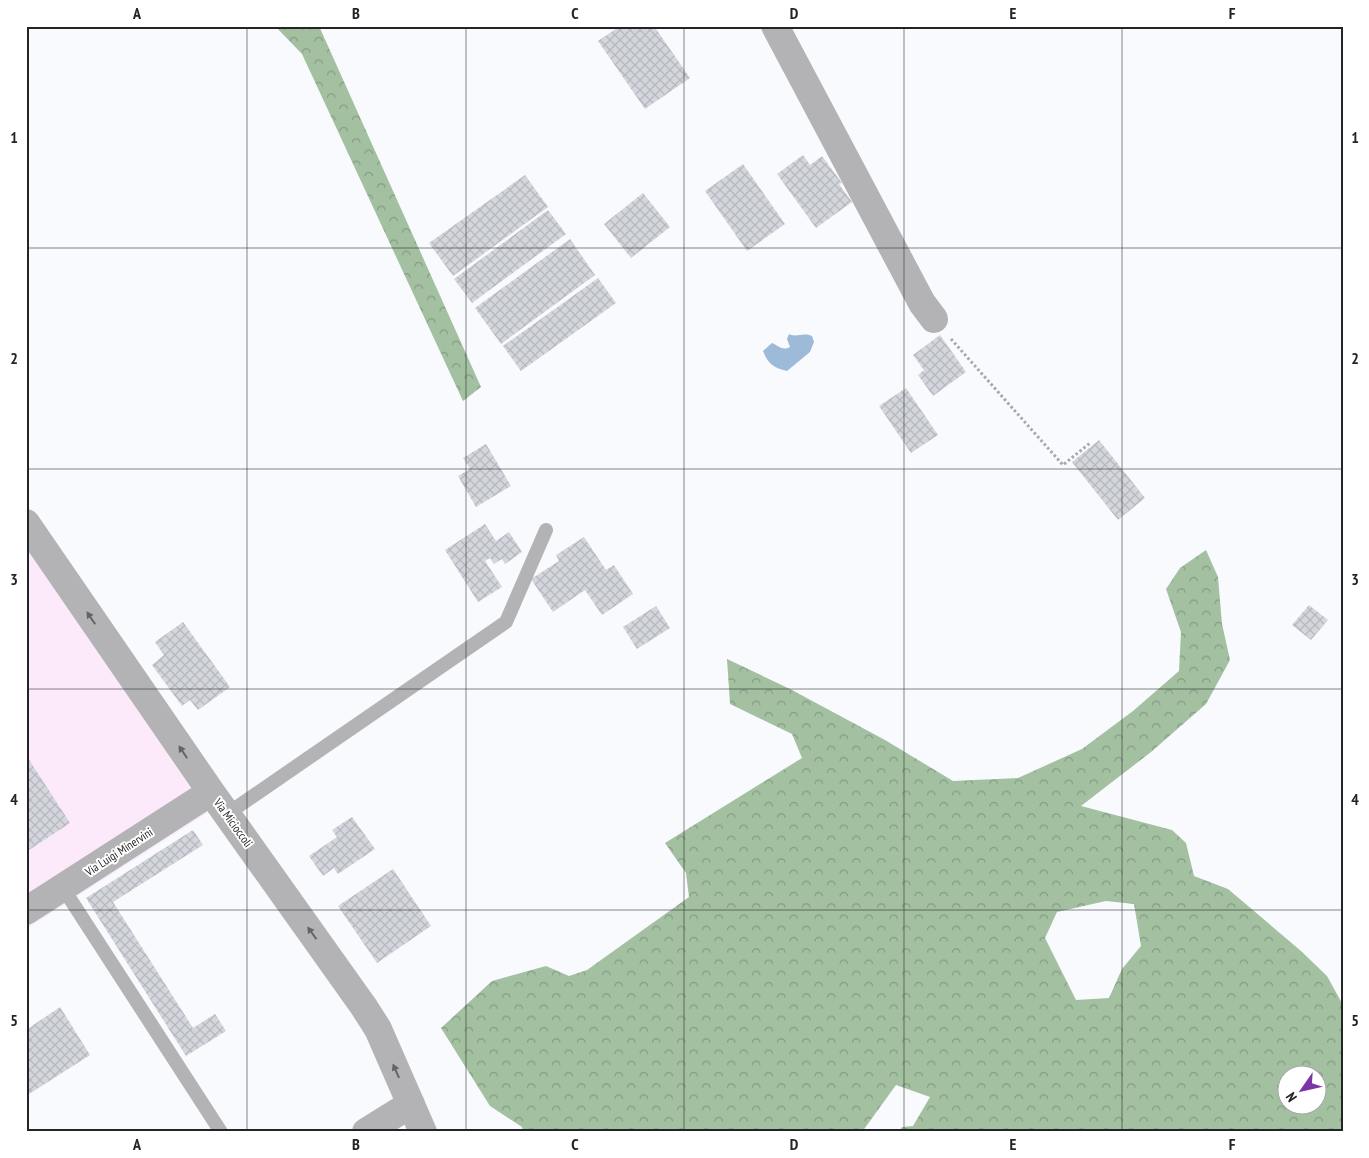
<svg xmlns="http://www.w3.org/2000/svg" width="1369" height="1158" font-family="'PT Sans Narrow',sans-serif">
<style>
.commercial{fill:#fce9fa}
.forest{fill:url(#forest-crowns);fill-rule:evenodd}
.water{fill:#9dbad8}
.building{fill:url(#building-cross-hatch)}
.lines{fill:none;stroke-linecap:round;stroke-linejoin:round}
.path{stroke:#a6a8ab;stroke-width:3;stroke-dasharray:2.5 2.5;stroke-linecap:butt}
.service{stroke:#b3b3b6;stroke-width:14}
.minor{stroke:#b3b3b6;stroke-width:28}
.oneway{fill:#646467}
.grid{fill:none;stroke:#232426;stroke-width:1;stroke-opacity:0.55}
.labels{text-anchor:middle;stroke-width:4;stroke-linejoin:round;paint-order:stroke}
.street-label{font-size:12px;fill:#232426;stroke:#fff}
.neatline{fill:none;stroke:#232426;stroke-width:2}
.grid-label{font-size:16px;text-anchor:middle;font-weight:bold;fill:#232426}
</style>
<defs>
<pattern id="forest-crowns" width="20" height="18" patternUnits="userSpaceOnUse" patternTransform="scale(1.25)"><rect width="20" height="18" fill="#a3c0a1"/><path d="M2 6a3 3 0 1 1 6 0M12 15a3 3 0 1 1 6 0" fill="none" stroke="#849c83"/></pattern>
<pattern id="building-cross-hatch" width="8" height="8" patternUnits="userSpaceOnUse" patternTransform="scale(1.25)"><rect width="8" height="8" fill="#d4d6dd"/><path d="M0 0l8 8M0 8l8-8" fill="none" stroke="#b6b8be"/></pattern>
</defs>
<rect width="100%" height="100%" fill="#f8fafe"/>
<path class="commercial" d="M26 544 207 813 26 929Z"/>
<path class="forest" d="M275 26H319L481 387 463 401 302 54Z
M1206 550 1218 577 1222 624 1230 660 1206 704 1151 752 1081 806 1172 830 1186 843 1194 876 1228 889 1301 951 1327 976 1343 1005V1132H899L902 1127 913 1126 930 1097 896 1085 862 1132H523L522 1127 490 1106 441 1028 492 981 546 966 569 976 587 970 689 897 686 873 665 843 802 758 792 734 730 704 727 659 790 689 885 740 953 781 1018 778 1082 749 1133 711 1179 671 1181 632 1166 589 1180 568ZM1106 901 1134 904 1141 946 1122 969 1109 998 1076 1000 1045 938 1057 912ZM1286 1076H1316V1106H1286Z"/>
<path class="water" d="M789 334C797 338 802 332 812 336L814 342 810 352 787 371C774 368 768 364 763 351L772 343C779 346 782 351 790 347L787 339Z"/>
<path class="building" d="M620 26H654L690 78 645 109 598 41Z
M803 155 810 165 822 156 842 183 839 184 852 202 816 228 777 174Z
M743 164 785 224 747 251 705 191Z
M525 175 548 207 453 276 429 243Z
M643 193 670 227 631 258 604 224Z
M548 210 566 234 472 303 454 279Z
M570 239 595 275 501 344 475 308Z
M598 278 616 303 521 371 503 346Z
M940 335 966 372 933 396 918 375 924 370 913 355Z
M906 388 938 435 911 453 879 406Z
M1099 440 1145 498 1118 520 1072 462Z
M486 444 511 486 476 507 458 476 470 469 463 458Z
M485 524 496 541 509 532 522 552 505 564 502 559 494 564 490 558 485 561 502 587 478 602 445 550Z
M584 537 606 570 614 565 633 594 602 615 585 590 553 612 531 579 559 561 556 555Z
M1309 605 1328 620 1311 640 1292 625Z
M656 606 670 628 637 649 623 627Z
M183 622 230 687 198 710 190 700 182 706 152 665 164 655 155 642Z
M26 755 70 823 26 852Z
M352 817 375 849 338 874 334 868 323 876 309 856 337 837 332 830Z
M193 830 203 845 113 902 193 1028 215 1014 226 1031 186 1056 86 898Z
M393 869 431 926 377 963 338 906Z
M60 1007 90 1055 26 1096V1030Z"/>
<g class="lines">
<path class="path" d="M951 339 1063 465 1090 443"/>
<path class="service" d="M227 814 506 622 546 530
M63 888 221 1132"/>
<path class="minor" d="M775 26 922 303 934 319
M26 523 211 792 364 1007 378 1029 423 1132
M26 911 211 792
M366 1132 411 1104"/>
</g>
<defs><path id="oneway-solid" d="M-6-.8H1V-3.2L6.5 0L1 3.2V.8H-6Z" transform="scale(1.25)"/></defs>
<g class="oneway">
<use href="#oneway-solid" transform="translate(91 618) rotate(-124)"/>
<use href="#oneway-solid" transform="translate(183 752) rotate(-124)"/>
<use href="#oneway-solid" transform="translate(312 933) rotate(-126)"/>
<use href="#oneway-solid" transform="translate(396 1071) rotate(-114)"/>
</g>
<path class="grid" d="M247 26V1132M466 26V1132M684 26V1132M904 26V1132M1122 26V1132M26 248H1343M26 469H1343M26 689H1343M26 910H1343"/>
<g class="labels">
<g class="street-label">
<text transform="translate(233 823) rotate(54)" y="4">Via Micioccoli</text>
<text transform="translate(119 852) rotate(-33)" y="4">Via Luigi Minervini</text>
</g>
</g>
<rect width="1369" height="1158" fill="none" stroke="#ffffff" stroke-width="55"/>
<g transform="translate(1302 1090) rotate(236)"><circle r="24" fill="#ffffff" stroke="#a7a7a8"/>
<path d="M0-4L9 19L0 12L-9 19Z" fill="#7d34a6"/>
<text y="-8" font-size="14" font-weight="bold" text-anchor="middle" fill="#232426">N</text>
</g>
<rect x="28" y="28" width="1314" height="1102" class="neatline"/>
<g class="grid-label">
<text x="137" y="19">A</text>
<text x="356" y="19">B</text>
<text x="575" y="19">C</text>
<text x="794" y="19">D</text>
<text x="1013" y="19">E</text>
<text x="1232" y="19">F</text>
<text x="14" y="143">1</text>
<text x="1355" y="143">1</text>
<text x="14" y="364">2</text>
<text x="1355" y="364">2</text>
<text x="14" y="585">3</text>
<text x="1355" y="585">3</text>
<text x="14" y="805">4</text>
<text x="1355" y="805">4</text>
<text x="14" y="1026">5</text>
<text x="1355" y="1026">5</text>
<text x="137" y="1150">A</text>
<text x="356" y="1150">B</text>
<text x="575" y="1150">C</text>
<text x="794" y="1150">D</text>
<text x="1013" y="1150">E</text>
<text x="1232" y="1150">F</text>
</g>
</svg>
